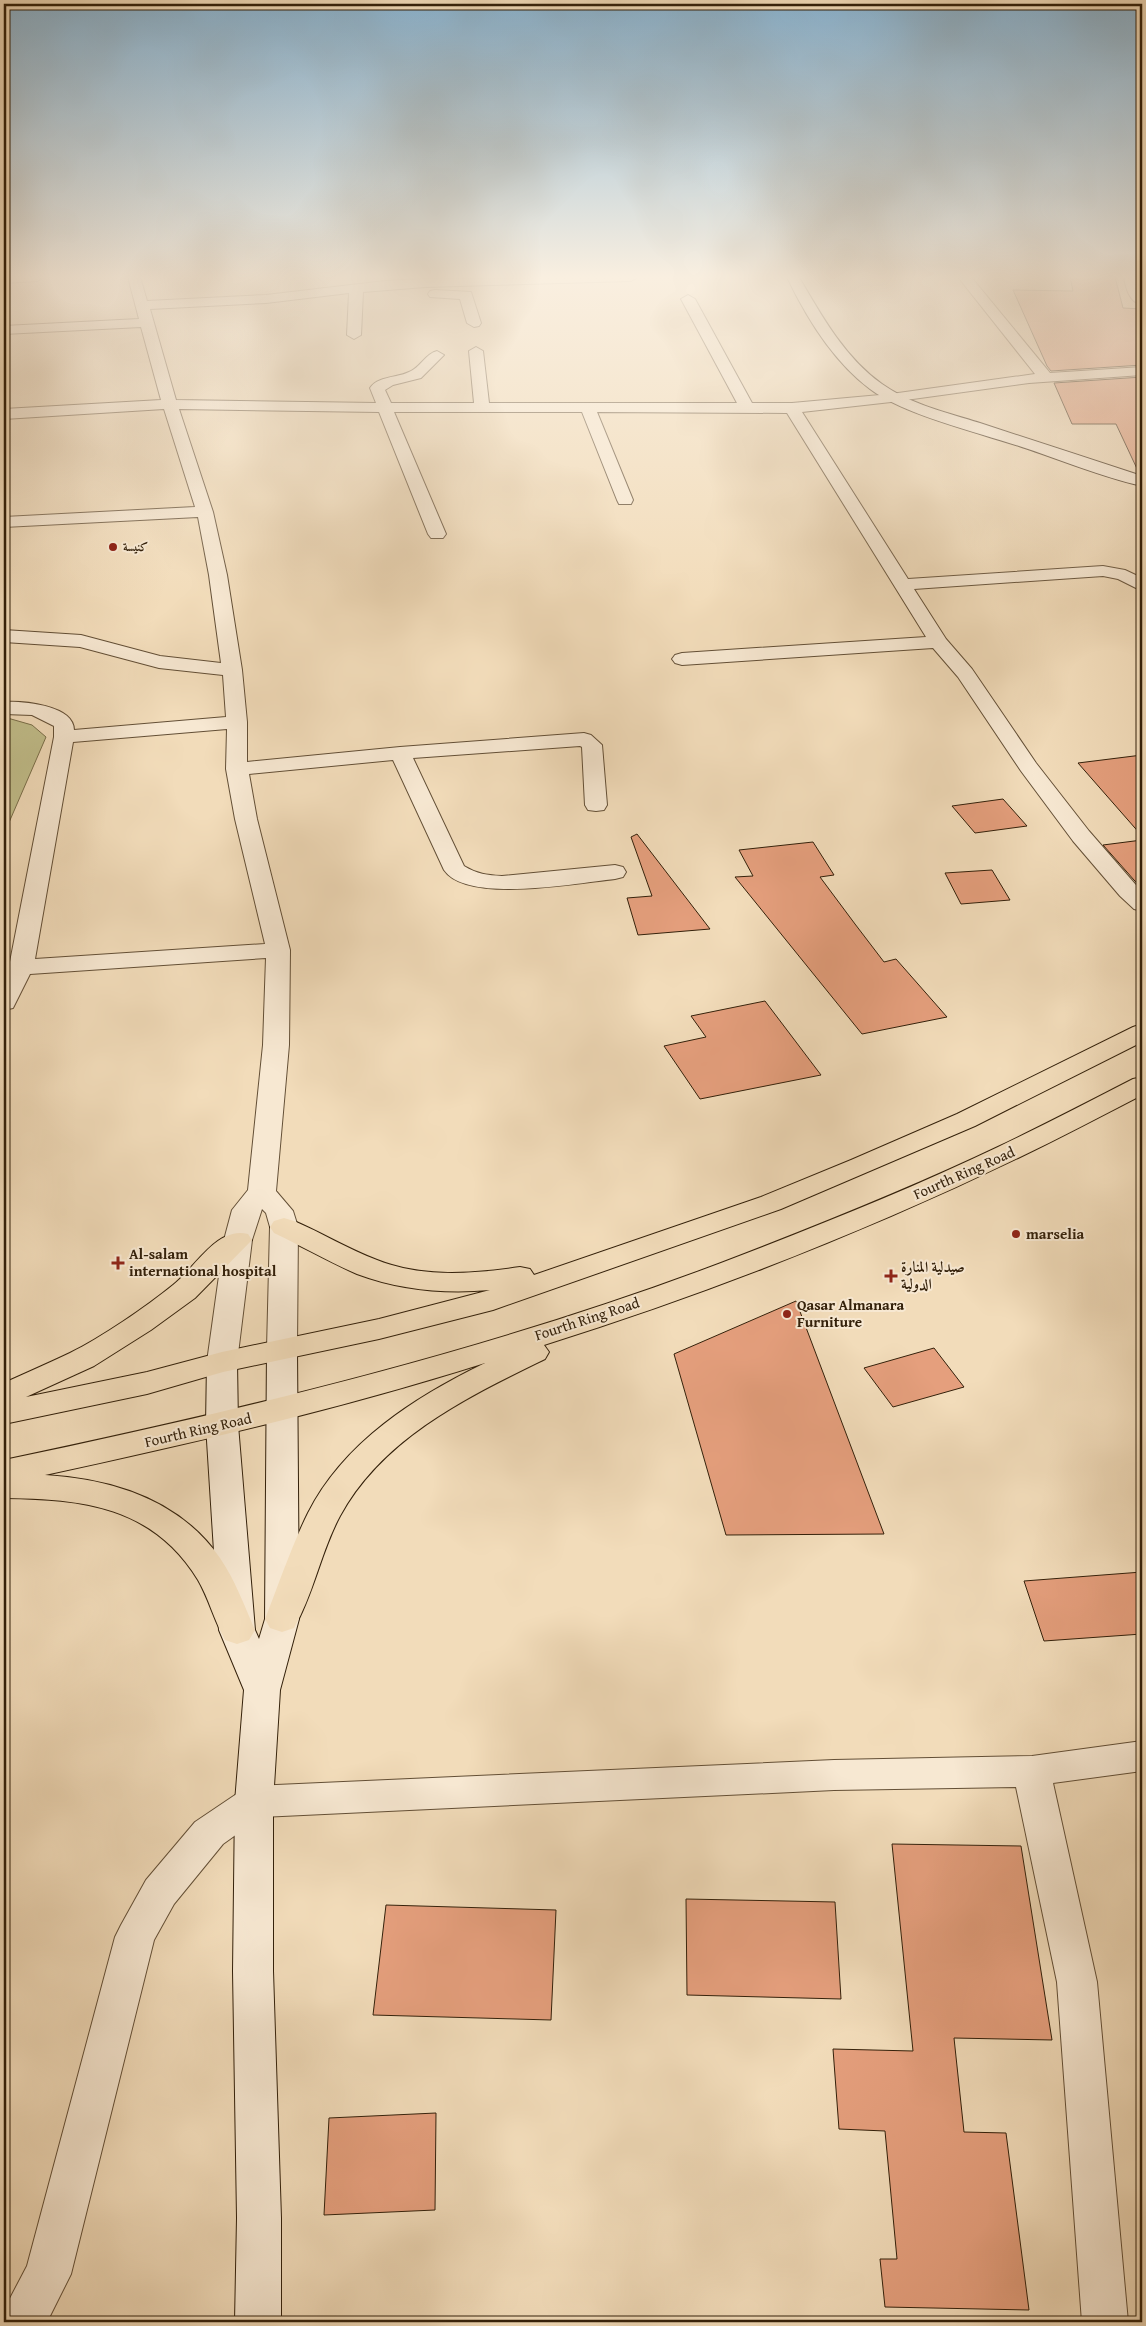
<svg xmlns="http://www.w3.org/2000/svg" width="1146" height="2326" font-family="'Gentium Book Plus',Amiri,serif">
<style>
.green{fill:#c1be8b;stroke:#7a6f4a}
.building{fill:#e59f7d;stroke:#33200a}
.lines{fill:none;stroke-linecap:round;stroke-linejoin:round}
.street-casing{stroke:#634f36;stroke-width:2}
.secondary-casing{stroke:#33200a;stroke-width:2}
.primary-casing{stroke:#33200a;stroke-width:2}
.street{fill:#f7e8d2;fill-rule:evenodd}
.secondary{fill:#f7e8d2;fill-rule:evenodd}
.primary{fill:#f2dcba;fill-rule:evenodd}
.poi-dot{fill:#8f2418;stroke:#f7e8d2;stroke-width:2}
.labels{text-anchor:middle;stroke-width:4;stroke-linejoin:round;paint-order:stroke}
.far-poi-label{font-size:12px;font-weight:bold;fill:#33200a;stroke:#f7e8d2;text-anchor:start}
.street-label{font-size:15px;fill:#33200a;stroke:#f7e8d2}
.poi-label{font-size:15px;font-weight:bold;fill:#33200a;stroke:#f7e8d2;text-anchor:start}
</style>
<rect width="100%" height="100%" fill="#f2dcba"/>
<filter id="stains"><feTurbulence type="fractalNoise" baseFrequency=".004" numOctaves="4"/><feColorMatrix values="0 0 0 0 .2 0 0 0 0 .09 0 0 0 0 .02 0 0 0 .5 -.17"/></filter>
<radialGradient id="worn" r=".72"><stop offset=".6" stop-color="#630" stop-opacity="0"/><stop offset="1" stop-color="#630" stop-opacity=".3"/></radialGradient>
<path class="green" d="M4 717 32 725 46 737 4 834Z"/>
<path class="building" d="M1070 277H1115L1123 308 1142 309V365L1051 371 1047 366 1013 290 1073 291Z
M1142 377V474L1139 473 1116 424H1072L1054 383Z
M1142 755V836L1078 763Z
M1003 799 1027 826 975 833 952 806Z
M637 834 710 929 638 935 627 898 652 896 631 837Z
M1142 840V889L1103 845Z
M813 842 834 875 820 877 855 924 884 962 896 959 947 1017 862 1034 735 877 753 876 739 850Z
M992 870 1010 900 961 904 945 873Z
M765 1001 821 1075 700 1099 664 1046 706 1037 691 1016Z
M796 1301 884 1534 726 1535 674 1354Z
M934 1348 964 1387 893 1407 864 1368Z
M1142 1572V1634L1044 1641 1024 1581Z
M892 1844 1021 1846 1052 2040 954 2038 964 2132 1006 2133 1029 2310 885 2307 880 2259H897L885 2131 839 2129 833 2049 913 2051Z
M686 1899 835 1902 841 1999 687 1995Z
M386 1905 556 1910 551 2020 373 2015Z
M436 2113 435 2210 324 2215 329 2118Z"/>
<g class="lines">
<g class="street-casing">
<path id="street" d="M4 277H44L37 281 4 283Z
M128 277H140L147 301 266 295 385 281 425 279 638 277 631 281 425 287 363 292 361 335 354 339 347 335 349 293 266 303 150 309 176 400 376 403 370 388C378 376 397 378 409 372 420 368 425 354 437 351L444 355 421 378 393 385 385 390 391 403H474L469 351 476 347 483 351 489 403H737L681 299 688 295 695 299 752 403H792L891 394 1035 374 958 277H971L1050 373 1142 367V375L1029 383 891 402 802 412 908 579 1103 566 1125 570 1142 578V591L1118 579 1103 576 914 589 946 639 972 669 1036 763 1089 831 1142 892V911L1134 909 1120 896 1073 841 1021 771 958 677 933 648 682 665 675 663 672 659 675 655 682 653 926 637 787 413 597 412 633 500 631 504H619L617 500 582 412H394L446 534 443 538H431L428 534 379 412 179 409 213 512 227 575 242 670 247 722V762L400 747 584 733 591 735 602 745 607 805 604 810 596 811 588 810 585 805 582 747 580 746 413 758 464 866C477 874 487 875 502 876L615 865 623 867 626 872 623 877 615 879C577 883 467 904 444 870L393 760 249 774 257 819 290 950 289 1045 276 1191 293 1211 298 1227 297 1349 293 1356 282 1359 271 1356 267 1349 270 1227 266 1213 262 1209 252 1240 237 1362 233 1369 222 1372 211 1369 207 1362 224 1240 232 1210 248 1190 263 1045 266 958 30 974 13 1008 4 1010V978L9 967 54 737V726L32 715 4 714V702C22 701 74 705 74 730L226 717 223 675 159 668 80 647 4 642V630L81 635 160 656 221 663 209 575 198 517 4 527V517L195 507 164 409 4 419V409L161 400 141 327 4 334V326L139 319ZM227 729 226 769 235 819 265 944 35 959 73 742Z
M1124 277H1137L1142 294V305C1129 302 1126 288 1124 277Z
M435 290 471 292 481 323 479 326 474 327 467 323 460 299 430 297 428 294 430 291Z
M1142 1741V1771L1053 1783 1097 1982 1128 2322H1082L1057 1982 1016 1787 834 1790 261 1817 223 1844 174 1904 154 1940 71 2274 47 2322H4L6 2306 27 2266 115 1937 121 1925 146 1880 195 1822 241 1791 254 1786 834 1760 1032 1756Z"/>
</g>
<g class="secondary-casing">
<path id="secondary" d="M787 277H799C821 315 845 358 882 384 910 404 948 413 980 423 1034 441 1088 458 1142 476V486C1101 477 1059 459 1019 446 979 433 902 414 870 389 834 362 806 317 787 277Z
M282 1339 293 1342 297 1349 299 1619 280 1690 273 1802V1971L281 2218V2322H235L237 2218 233 1971 235 1802 244 1690 219 1630 206 1425 207 1362 211 1355 222 1352 233 1355 237 1362 238 1425 255 1630 259 1639 265 1619 267 1349 271 1342Z"/>
</g>
<g class="primary-casing">
<path id="primary" d="M1142 1024V1042L975 1126 781 1209 493 1310 379 1339 223 1372 147 1394 4 1424V1383C26 1373 49 1363 70 1353 102 1337 146 1307 173 1285 195 1268 217 1226 248 1234L252 1240 195 1298 151 1330 94 1366 26 1397 147 1372 222 1352 379 1319 490 1290C445 1294 400 1290 357 1274 329 1262 302 1246 274 1233L270 1227 274 1221 284 1218 294 1221C322 1233 348 1249 377 1260 422 1278 473 1274 520 1267L530 1269 534 1275 761 1197 851 1160 957 1114 1133 1027Z
M1142 1077V1095C1101 1116 1060 1138 1018 1158 865 1232 706 1294 544 1345L549 1352 545 1359C468 1397 383 1437 340 1516 321 1551 314 1593 294 1628L282 1632 270 1628 265 1619C279 1584 291 1547 308 1513 344 1442 415 1397 485 1363 340 1409 193 1443 45 1475 112 1479 180 1500 220 1558 235 1580 244 1605 255 1630L249 1640 237 1644 225 1640C214 1620 209 1599 198 1580 153 1506 82 1499 4 1498V1460C247 1409 488 1351 721 1263 815 1227 908 1190 998 1147 1044 1125 1088 1102 1133 1079Z"/>
</g>
<use href="#street" class="street"/>
<use href="#secondary" class="secondary"/>
<use href="#primary" class="primary"/>
</g>
<linearGradient id="sky" x2="0" y2="1"><stop stop-color="#8ab6d5"/><stop offset="0.46" stop-color="#f9efe0"/><stop offset="1" stop-color="#f9efe0" stop-opacity="0"/></linearGradient>
<rect width="1146" height="602" fill="url(#sky)"/>
<g class="poi-dot">
<circle cx="113" cy="547" r="5"/>
<circle cx="1016" cy="1234" r="5"/>
<path d="M115.5 1255.5h5v5h5v5h-5v5h-5v-5h-5v-5h5z"/>
<path d="M888.5 1268.5h5v5h5v5h-5v5h-5v-5h-5v-5h5z"/>
<circle cx="787" cy="1314" r="5"/>
</g>
<g class="labels">
<g class="far-poi-label">
<text x="123" y="551">كنيسة</text>
</g>
<g class="street-label">
<text transform="translate(964 1173) rotate(-24)" y="5">Fourth Ring Road</text>
<text transform="translate(587 1319) rotate(-18)" y="5">Fourth Ring Road</text>
<text transform="translate(198 1430) rotate(-13)" y="5">Fourth Ring Road</text>
</g>
<g class="poi-label">
<text x="1026" y="1239">marselia</text>
<text x="129" y="1259">Al-salam<tspan x="129" dy="17">international hospital</tspan></text>
<text x="901" y="1272">صيدلية المنارة<tspan x="901" dy="17">الدولية</tspan></text>
<text x="797" y="1310">Qasar Almanara<tspan x="797" dy="17">Furniture</tspan></text>
</g>
</g>
<rect width="1146" height="2326" fill="none" stroke="#f2dcba" stroke-width="20"/>
<rect x="5" y="5" width="1136" height="2316" fill="none" stroke="#33200a" stroke-width="2.5"/>
<rect x="10" y="10" width="1126" height="2306" fill="none" stroke="#33200a"/>
<rect width="100%" height="100%" filter="url(#stains)"/>
<rect width="100%" height="100%" fill="url(#worn)"/>
</svg>
